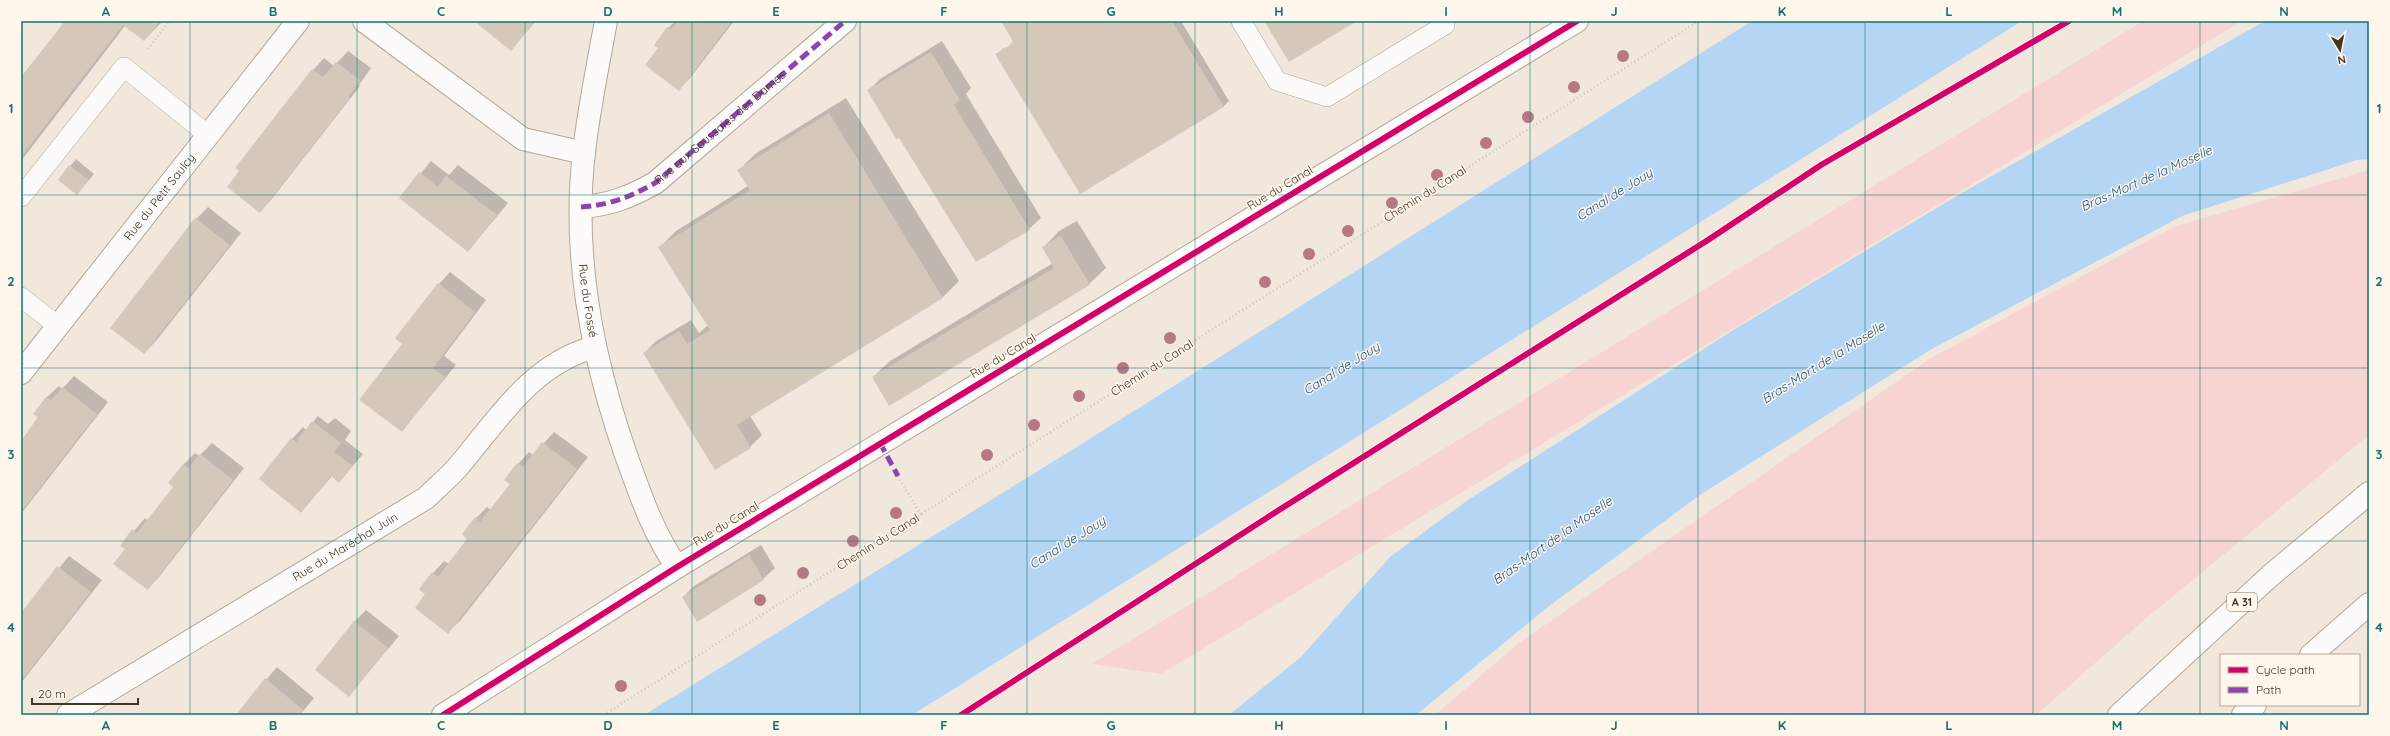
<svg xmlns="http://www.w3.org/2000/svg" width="2390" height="736" font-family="Quicksand,sans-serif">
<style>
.green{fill:#f8d3d3}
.water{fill:#b5d5f4}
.shadow{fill:#0003;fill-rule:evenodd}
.building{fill:#d4c8ba}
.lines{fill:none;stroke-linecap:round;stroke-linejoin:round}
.service-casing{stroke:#b3a799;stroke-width:20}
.minor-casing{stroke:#b3a799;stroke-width:24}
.tertiary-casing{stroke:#b3a799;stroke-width:24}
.motorway-casing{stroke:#b3a799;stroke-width:24}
.path{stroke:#cdc7c2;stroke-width:2.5;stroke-dasharray:1 3;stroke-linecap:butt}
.service{stroke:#fdfbfa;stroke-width:19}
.minor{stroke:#fdfbfa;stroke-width:22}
.tertiary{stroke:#fdfbfa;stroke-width:22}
.motorway{stroke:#fdfbfa;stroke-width:22}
.quiet{stroke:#8e44ad;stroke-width:5;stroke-dasharray:10 5;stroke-linecap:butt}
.cycleway-casing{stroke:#fff6ed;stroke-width:8}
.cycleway{stroke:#d6006c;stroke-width:6}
.tree{fill:#b67885}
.grid{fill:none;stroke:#0f766e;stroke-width:1;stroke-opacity:0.55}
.labels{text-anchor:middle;stroke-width:3;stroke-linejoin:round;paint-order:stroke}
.shield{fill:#fff6ed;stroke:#7d6e5e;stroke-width:1}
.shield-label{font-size:11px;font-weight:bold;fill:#453421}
.street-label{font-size:12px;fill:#453421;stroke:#fff6ed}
.water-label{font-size:13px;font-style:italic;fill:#165589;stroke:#fff6ed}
.neatline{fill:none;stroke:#0f766e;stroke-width:1.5}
.grid-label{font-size:13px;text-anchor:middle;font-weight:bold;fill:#0f766e}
</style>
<rect width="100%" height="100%" fill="#f1e7dd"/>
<path class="green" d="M2143 21H2242L1161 674 1092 664Z
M2369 170V435L2144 620 2036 715H1435L1519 643 1931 358 2173 227Z"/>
<path class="water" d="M1752 21H2022L912 715H644L1088 440Z
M2265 21H2369V159L2357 160 2182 216 1930 350 1700 495 1549 606 1416 715H1229L1301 657 1390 557 1468 500 1735 329 1960 194Z"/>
<path class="shadow" d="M66 21H163L144 40 125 26 21 161V79Z
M475 21H536L511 50Z
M675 21H734L690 78 679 89 659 48 668 28Z
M1002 21H1181L1229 101 1223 107 997 54 1014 41ZM1018 40 1019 41 1002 51V49Z
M942 41 971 88 966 94 1041 218 1029 229 900 136 868 91 880 79Z
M348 51 371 68 359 85 360 86 271 200 260 211 313 70 324 58 334 66Z
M846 98 959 281 943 297 750 416 762 435 750 447 716 468 644 353 656 341 691 320 699 333 708 325 660 247 676 231 748 186 738 171 755 154Z
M76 159 94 174 77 194 59 180Z
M431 161 449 175 458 165 508 203 468 251 400 198Z
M208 207 241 233 156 341 144 353 111 328 196 219Z
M1077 221 1106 268 1089 284 873 377 890 361 1053 263 1043 248 1059 231Z
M450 272 486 300 444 356 456 365 402 431 404 344 439 284Z
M74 376 108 402 21 514V442L40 417 34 414 47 397 59 386 62 389Z
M318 416 328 424 335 418 351 431 345 440 363 454 339 482 332 476 301 512 292 439 303 427 306 430Z
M554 432 588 457 460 621 448 632 426 594 433 573 444 561 449 564 468 538 476 518 487 507 491 510 511 484 518 464 529 452 533 455Z
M212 443 244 468 159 577 147 589 126 549 121 546 145 518 148 521 174 487 170 483 184 464 195 453 199 456Z
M761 545 775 568 763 579 683 597 694 586Z
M69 556 102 580 21 683V614Z
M366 610 399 636 349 695 354 622Z
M277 667 314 698 300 715H237Z"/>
<path class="building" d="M65 21H160L144 41 123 25 21 157V77Z
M474 21H535L511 51Z
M678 21H732L679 91 645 65 658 48 654 45 667 27 671 30Z
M1001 21H1172L1224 107 1080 194 995 54 1014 43Z
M1264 21H1357L1289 62Z
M931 52 960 100 954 105 1030 230 976 262 899 138 896 139 867 90Z
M336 62 360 80 348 97 350 98 260 213 227 187 239 171 235 168 312 69 323 77Z
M829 113 943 298 737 425 751 448 715 470 643 353 679 331 687 344 710 330 658 247 750 190 737 170Z
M69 165 89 180 77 195 58 180Z
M419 172 438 187 446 176 497 215 468 252 399 198Z
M195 218 230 245 144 354 110 328Z
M1061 236 1090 285 889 406 872 377 1054 268 1042 247Z
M438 283 475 312 433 368 445 377 402 432 359 400 402 344 395 338Z
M62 387 97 414 21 512V441L38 417 33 414 46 397 51 401Z
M312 421 341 443 334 452 353 466 339 483 331 476 301 513 259 479 291 438 296 442Z
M542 442 577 469 448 634 415 608 425 594 419 589 432 572 438 577 467 539 462 534 475 517 480 522 510 484 504 480 517 463 523 467Z
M200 454 233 480 148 590 113 564 125 549 120 546 132 529 137 533 173 487 168 483 183 464 188 468Z
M749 555 764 580 697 622 682 597Z
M57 566 91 592 21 681V613Z
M354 621 388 648 349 697 315 670Z
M265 678 303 710 299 715H236Z"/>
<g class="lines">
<g class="service-casing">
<path id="service" d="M1241 21 1277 81 1327 97 1445 25
M21 197 124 67 208 135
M21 297 58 326"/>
</g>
<g class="minor-casing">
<g id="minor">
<path d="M364 21 523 139 584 153"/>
<path id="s1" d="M606 21C598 65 589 108 584 152 572 254 592 358 626 455 640 494 653 533 677 567"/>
<path d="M581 207C610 205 630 197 655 183L845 21"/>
<path id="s2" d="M21 373 298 21"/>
<path id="s3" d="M68 715 426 498C436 488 447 479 457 468 498 420 530 365 594 347"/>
</g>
</g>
<g class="tertiary-casing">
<path id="tertiary" d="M443 715 677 567 1577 21"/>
</g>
<g class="motorway-casing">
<path id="motorway" d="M2311 655 2369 604
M2119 715 2270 576 2369 493
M2243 715 2255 705"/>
</g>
<path class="path" d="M148 49 169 21
M898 476 921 515
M604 715 1699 21"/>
<use href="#service" class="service"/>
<use href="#minor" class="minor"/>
<use href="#tertiary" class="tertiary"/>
<use href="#motorway" class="motorway"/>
<g class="quiet">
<path id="s4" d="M581 207C610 205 630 197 655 183L845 21"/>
<path d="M880 443 898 476"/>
</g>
<g class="cycleway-casing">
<path id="cycleway" d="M443 715 677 567 1577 21
M961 715 1279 510 1708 240 1821 165 2069 21"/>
</g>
<use href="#cycleway" class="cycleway"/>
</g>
<g class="tree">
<circle cx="1623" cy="56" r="6"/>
<circle cx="1574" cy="87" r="6"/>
<circle cx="1528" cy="117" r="6"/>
<circle cx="1486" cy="143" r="6"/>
<circle cx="1437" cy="175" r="6"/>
<circle cx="1392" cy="203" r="6"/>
<circle cx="1348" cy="231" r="6"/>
<circle cx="1309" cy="254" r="6"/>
<circle cx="1265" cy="282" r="6"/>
<circle cx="1170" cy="338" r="6"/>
<circle cx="1123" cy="368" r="6"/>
<circle cx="1079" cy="396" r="6"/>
<circle cx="1034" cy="425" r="6"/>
<circle cx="987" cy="455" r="6"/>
<circle cx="896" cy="513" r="6"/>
<circle cx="853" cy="541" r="6"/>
<circle cx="803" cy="573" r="6"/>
<circle cx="760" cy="600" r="6"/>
<circle cx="621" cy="686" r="6"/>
</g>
<path class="grid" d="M190 21V715M357 21V715M525 21V715M692 21V715M860 21V715M1027 21V715M1195 21V715M1363 21V715M1530 21V715M1698 21V715M1865 21V715M2033 21V715M2200 21V715M21 195H2369M21 368H2369M21 541H2369"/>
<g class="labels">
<rect class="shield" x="2227" y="593" width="30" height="18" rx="3"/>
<g class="shield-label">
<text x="2242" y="606">A 31</text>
</g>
<g class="street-label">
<text dy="4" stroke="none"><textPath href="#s4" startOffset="164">Rue aux Saussaies des Dames</textPath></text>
<text transform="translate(1280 188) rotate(-31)" y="4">Rue du Canal</text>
<text transform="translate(1425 194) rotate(-32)" y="4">Chemin du Canal</text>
<text dy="4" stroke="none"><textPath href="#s2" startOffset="224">Rue du Petit Saulcy</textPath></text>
<text dy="4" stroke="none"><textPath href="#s1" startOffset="282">Rue du Fossé</textPath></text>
<text transform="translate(1003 356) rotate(-31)" y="4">Rue du Canal</text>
<text transform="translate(1152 368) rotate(-32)" y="4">Chemin du Canal</text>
<text transform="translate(726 524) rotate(-31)" y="4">Rue du Canal</text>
<text transform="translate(878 542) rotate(-32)" y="4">Chemin du Canal</text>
<text dy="4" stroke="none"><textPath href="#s3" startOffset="324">Rue du Maréchal Juin</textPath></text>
</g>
<g class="water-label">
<text transform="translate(2146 178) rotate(-24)" y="5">Bras-Mort de la Moselle</text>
<text transform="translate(1614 194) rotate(-32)" y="5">Canal de Jouy</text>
<text transform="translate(1823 362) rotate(-32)" y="5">Bras-Mort de la Moselle</text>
<text transform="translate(1341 368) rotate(-32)" y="5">Canal de Jouy</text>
<text transform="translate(1552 540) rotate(-35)" y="5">Bras-Mort de la Moselle</text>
<text transform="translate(1067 542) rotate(-32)" y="5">Canal de Jouy</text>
</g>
</g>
<rect width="2390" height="736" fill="none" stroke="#fff6ed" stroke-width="44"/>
<rect x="2220" y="654" width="140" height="52" fill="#fff6ed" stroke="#b5a89b"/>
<rect x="2228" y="667" width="20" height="6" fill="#d6006c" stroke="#b5a89b"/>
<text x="2256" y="674" font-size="12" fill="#453421">Cycle path</text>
<rect x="2228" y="687" width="20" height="6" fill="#8e44ad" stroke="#b5a89b"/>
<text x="2256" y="694" font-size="12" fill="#453421">Path</text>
<g transform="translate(2340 50) rotate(170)" stroke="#fff6ed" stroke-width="3" paint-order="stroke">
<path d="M0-3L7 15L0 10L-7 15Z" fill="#453421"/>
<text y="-6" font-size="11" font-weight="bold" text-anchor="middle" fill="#453421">N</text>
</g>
<path d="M32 698v6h106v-6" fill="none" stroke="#453421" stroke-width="2"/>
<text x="38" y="698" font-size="12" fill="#453421" stroke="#fff6ed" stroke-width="3" paint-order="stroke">20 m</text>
<rect x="22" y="22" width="2346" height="692" class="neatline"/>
<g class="grid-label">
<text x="106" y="16">A</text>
<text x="273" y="16">B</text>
<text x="441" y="16">C</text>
<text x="608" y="16">D</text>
<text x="776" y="16">E</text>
<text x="944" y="16">F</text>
<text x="1111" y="16">G</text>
<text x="1279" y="16">H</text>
<text x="1446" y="16">I</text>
<text x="1614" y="16">J</text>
<text x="1782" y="16">K</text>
<text x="1949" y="16">L</text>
<text x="2117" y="16">M</text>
<text x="2284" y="16">N</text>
<text x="11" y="113">1</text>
<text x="2379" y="113">1</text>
<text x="11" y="286">2</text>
<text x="2379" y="286">2</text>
<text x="11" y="459">3</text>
<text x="2379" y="459">3</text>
<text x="11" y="632">4</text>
<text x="2379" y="632">4</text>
<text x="106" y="730">A</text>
<text x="273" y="730">B</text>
<text x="441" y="730">C</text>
<text x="608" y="730">D</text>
<text x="776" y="730">E</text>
<text x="944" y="730">F</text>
<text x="1111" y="730">G</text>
<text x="1279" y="730">H</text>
<text x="1446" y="730">I</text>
<text x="1614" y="730">J</text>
<text x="1782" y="730">K</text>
<text x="1949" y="730">L</text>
<text x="2117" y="730">M</text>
<text x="2284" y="730">N</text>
</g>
</svg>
